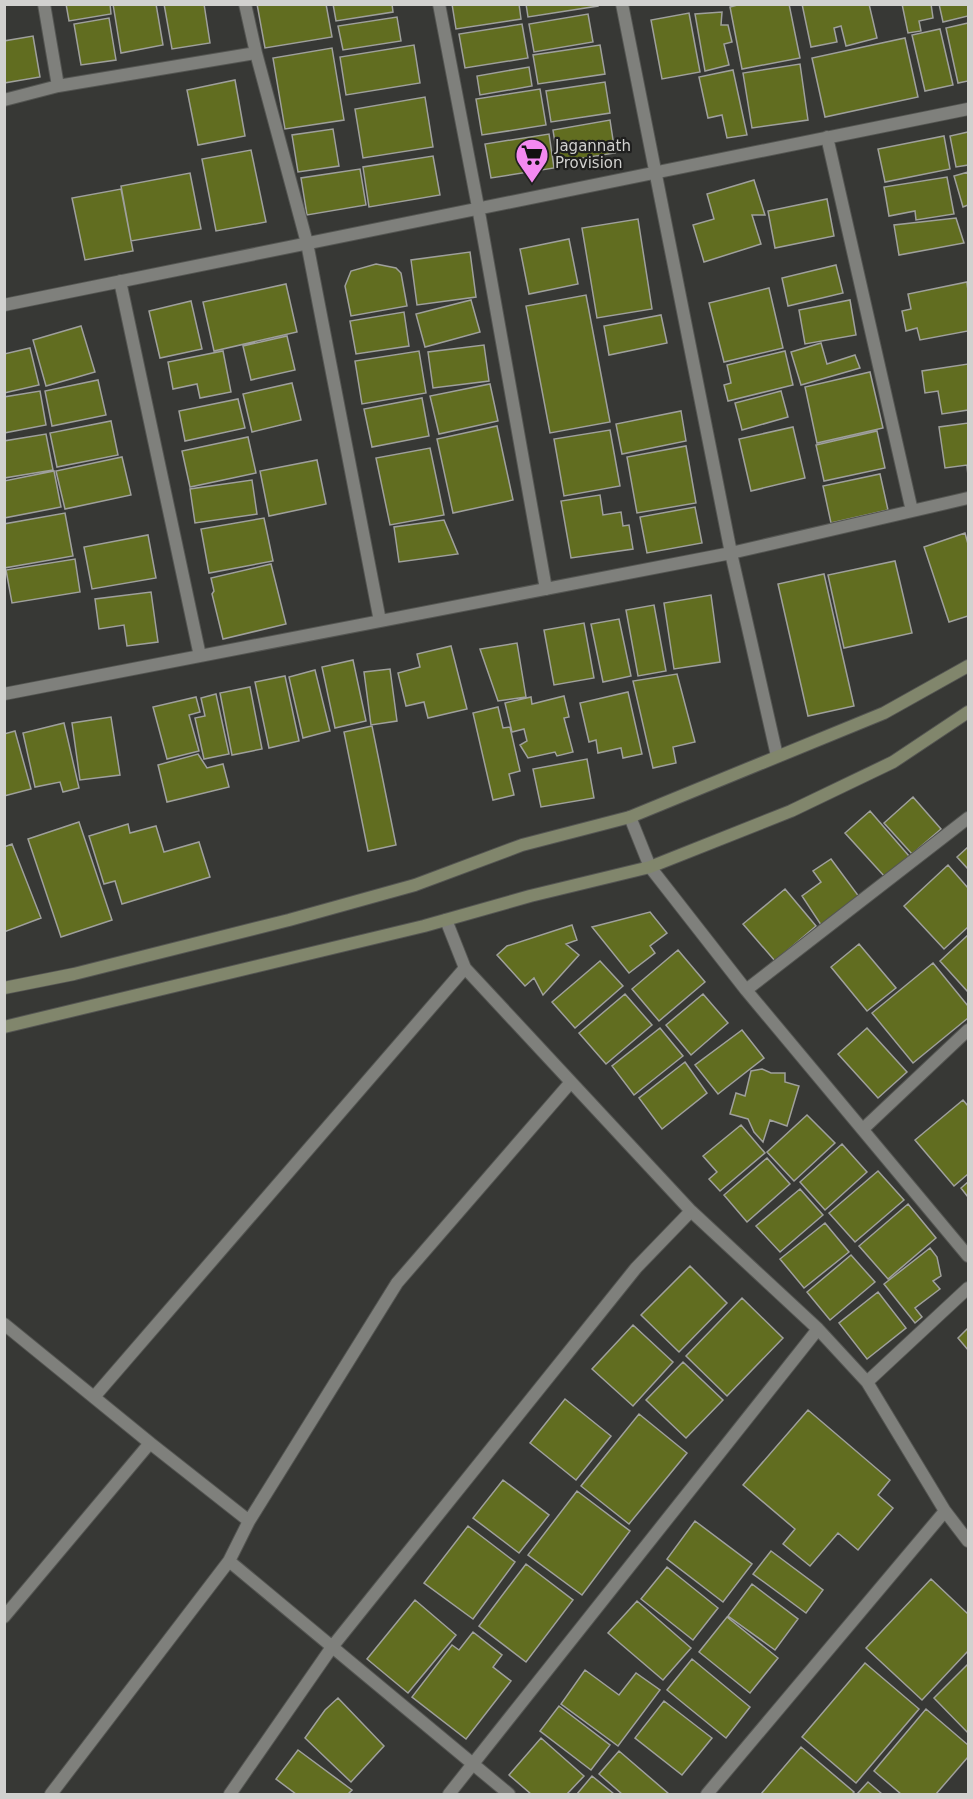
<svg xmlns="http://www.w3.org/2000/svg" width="973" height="1799" font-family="'DejaVu Sans',sans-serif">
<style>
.building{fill:#616d20;stroke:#9fa09c;stroke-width:1.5}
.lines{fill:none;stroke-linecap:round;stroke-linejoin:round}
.street-casing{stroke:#545552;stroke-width:14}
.secondary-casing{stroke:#545552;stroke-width:14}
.street{stroke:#7f807c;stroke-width:12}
.secondary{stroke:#81866c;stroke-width:12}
.labels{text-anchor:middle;stroke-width:4.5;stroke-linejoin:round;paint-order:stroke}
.poi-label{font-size:15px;fill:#d1d1cf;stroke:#1f1f1e;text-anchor:start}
</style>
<rect width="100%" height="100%" fill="#373835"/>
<path class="building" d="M66 4H110L111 14 69 21Z
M113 4H156L163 45 121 53Z
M164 4H204L210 43 172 49Z
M257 4H326L332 37 265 48Z
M333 4H392L393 12 336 21Z
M452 4H519L521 19 456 29Z
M526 4H598V6L528 17Z
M741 4H789L800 58 742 69 730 7Z
M802 4H869L877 38 846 46 841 26 834 28 837 42 811 47Z
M902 4H931L933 18 919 21 921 31 908 33Z
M939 4H968V16L943 22Z
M722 12 721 25H728L732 42 724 44 729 65 705 71 695 14Z
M689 13 700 72 662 79 651 20Z
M588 14 593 42 534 52 529 24Z
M397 17 401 41 343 50 338 26Z
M109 18 116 60 81 65 74 24Z
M968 23V81L958 83 946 28Z
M522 24 528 58 465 68 459 34Z
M940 29 953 85 925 91 912 35Z
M33 36 40 77 4 83V41Z
M905 38 918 97 825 117 812 58Z
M414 45 420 83 346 95 340 57Z
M600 45 605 74 538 84 533 55Z
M332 48 344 120 285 129 273 58Z
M800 64 808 120 752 128 743 73Z
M529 67 532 86 480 95 477 76Z
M733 70 747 135 727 138 722 115 708 118 699 77Z
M235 80 245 136 198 145 187 90Z
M605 82 610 113 551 122 546 91Z
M540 89 546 125 482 135 476 99Z
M425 97 433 147 363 158 355 109Z
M610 120 615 153 558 162 553 130Z
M333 129 339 166 298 172 292 135Z
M968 132V165L956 167 950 136Z
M549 134 554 168 491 178 485 144Z
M944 136 950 169 885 182 878 149Z
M251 150 266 222 216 231 202 159Z
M433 156 440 195 369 207 363 167Z
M360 169 366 205 307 215 301 178Z
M968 172V205L963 207 954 176Z
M190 173 201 229 131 241 121 186Z
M947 177 954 214 916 220 915 211 889 216 884 187Z
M754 180 765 215H752L761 244 704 262 693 225 714 219 707 194Z
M121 189 133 251 85 260 72 198Z
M827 199 834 236 775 248 768 211Z
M956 218 964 243 899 255 894 225Z
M638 219 652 309 597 318 582 228Z
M569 239 578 284 529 294 520 249Z
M470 252 476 297 417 305 411 260Z
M376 264 396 268 401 273 407 306 351 316 345 286 351 271Z
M836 265 843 293 788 306 782 278Z
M967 282 968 291V331L920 340 917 328 906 331 902 311 911 309 908 294Z
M286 284 297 332 214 351 203 302Z
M769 288 783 348 724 362 709 303Z
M586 295 610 422 550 433 526 306Z
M471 300 480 332 425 347 416 314Z
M850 300 856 335 805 344 799 310Z
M191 301 202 349 160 358 149 311Z
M404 312 409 346 356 354 350 321Z
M661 315 667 343 609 355 604 326Z
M81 326 95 372 46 386 33 340Z
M287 336 295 370 251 380 243 346Z
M821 343 827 364 855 355 860 368 801 385 791 352Z
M484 345 489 381 433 388 428 352Z
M30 348 39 385 4 393V354Z
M223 351 231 392 200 398 197 384 173 389 168 362Z
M419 351 426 393 362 404 355 361Z
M785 351 793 385 728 401 724 385 731 383 727 365Z
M968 364V410L942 414 938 391 925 393 922 371Z
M870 372 883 428 817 443 805 387Z
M98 380 106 415 52 426 45 391Z
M292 383 301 420 252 432 243 394Z
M490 384 498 421 439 434 430 396Z
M40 391 46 425 4 433V397Z
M781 391 788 417 742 430 735 403Z
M422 398 429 436 372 447 364 409Z
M238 399 245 428 185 441 179 411Z
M681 411 686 441 622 454 616 424Z
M111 421 118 455 57 467 50 433Z
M968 423V476L967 465 945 468 939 427Z
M497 426 513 500 453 513 437 439Z
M793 427 805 478 751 491 739 439Z
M610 430 620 486 564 496 554 439Z
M877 431 885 468 824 481 816 445Z
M46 434 53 470 4 478V441Z
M248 437 256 473 190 487 182 451Z
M686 446 696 503 637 513 627 457Z
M430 448 444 515 390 525 376 458Z
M122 457 131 495 65 509 56 471Z
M317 460 326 504 269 516 260 471Z
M54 471 61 507 4 518V481Z
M880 474 888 510 831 523 823 486Z
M252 480 257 514 195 523 190 489Z
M600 495 603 515 621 512 623 526 629 525 633 549 571 558 561 501Z
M695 507 702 543 647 553 640 517Z
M65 513 73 556 4 568V524Z
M264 518 273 561 209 573 201 529Z
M444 520 458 554 399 562 394 527Z
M965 533 968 544V616L949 622 924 547Z
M148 535 156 578 92 589 84 547Z
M75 559 80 592 12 603 6 570Z
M895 561 912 633 844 648 828 575Z
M271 564 286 624 223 639 212 594 214 591 211 578Z
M824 574 854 706 808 716 778 584Z
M151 592 158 642 127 646 124 625 99 629 95 599Z
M711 595 720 662 674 669 664 603Z
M654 605 666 671 638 676 626 610Z
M619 619 631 676 603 682 591 624Z
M584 623 594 678 554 685 544 630Z
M517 643 526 697 498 701 480 649Z
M451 646 467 709 428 718 424 702 406 706 398 673 420 667 417 654Z
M353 660 366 721 335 728 322 667Z
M390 669 397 721 371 725 364 672Z
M315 670 330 731 303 738 289 677Z
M677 674 695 742 673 747 676 763 653 768 633 681Z
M285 676 299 741 269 748 255 682Z
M250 687 262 749 232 755 220 693Z
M628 692 642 754 623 758 621 748 598 753 596 740 589 742 580 703Z
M216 694 229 754 204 759 195 718 205 716 201 698Z
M564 696 569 717 564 718 573 752 557 756 555 752 528 758 520 745 527 741 524 729 512 732 505 703 531 697 532 704Z
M196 697 200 712 189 715 199 751 167 759 153 707Z
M498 707 503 728 510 727 520 771 509 774 514 795 493 800 473 713Z
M111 717 120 775 80 780 72 723Z
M64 723 79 788 63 792 60 782 35 787 23 733Z
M372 726 396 845 368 851 344 732Z
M15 731 31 789 4 796V734Z
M198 754 207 768 223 764 229 787 167 802 158 765Z
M587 759 594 798 541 807 533 769Z
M913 797 941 829 912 854 884 823Z
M870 811 909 856 885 877 845 833Z
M79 822 112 920 61 937 28 839Z
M128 824 130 833 156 826 164 852 199 842 210 877 122 904 115 881 104 884 89 836Z
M12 844 41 918 4 932V847Z
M968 847V869L957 857Z
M831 859 860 898 823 928 802 896 821 882 813 871Z
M948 865 968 888V927L944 949 904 906Z
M785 889 816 926 775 961 743 924Z
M650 912 667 933 650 946 655 953 629 973 592 927Z
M572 925 577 940 566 944 579 955 543 995 534 978 525 986 497 955 507 946Z
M968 935V992L940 961Z
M859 944 896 988 867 1011 831 967Z
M678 950 705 982 659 1021 632 989Z
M600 961 623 986 575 1028 552 1002Z
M933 963 968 1006V1018L913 1063 872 1013Z
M625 994 652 1025 606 1064 579 1033Z
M703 994 728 1023 691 1055 666 1025Z
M660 1028 683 1056 634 1095 612 1066Z
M867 1028 907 1072 878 1098 838 1054Z
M742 1030 764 1058 718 1094 695 1065Z
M685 1062 707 1093 662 1129 639 1098Z
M762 1069 771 1073H785V1082L799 1086 787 1126 770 1120 763 1142 754 1132 748 1119 730 1114 736 1093 745 1096 751 1071Z
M963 1100 968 1106V1174L954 1186 915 1140Z
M807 1115 835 1143 794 1181 767 1152Z
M741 1125 765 1153 720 1191 709 1179 717 1172 703 1156Z
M842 1144 867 1172 825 1210 800 1182Z
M767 1158 790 1184 747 1222 724 1195Z
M878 1171 904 1200 855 1242 829 1213Z
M968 1182V1197L961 1188Z
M800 1189 823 1215 780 1252 756 1226Z
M908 1204 936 1238 888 1279 859 1246Z
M825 1223 849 1252 804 1288 780 1259Z
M930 1248 937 1257 941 1276 933 1281 940 1289 915 1308 922 1317 915 1323 884 1284Z
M851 1255 875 1282 830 1320 807 1292Z
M690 1266 727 1303 679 1352 641 1315Z
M878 1292 906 1328 867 1359 839 1323Z
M742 1298 783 1338 727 1396 686 1356Z
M633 1325 673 1362 633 1406 592 1369Z
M968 1328V1350L958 1338Z
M683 1362 723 1400 686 1438 646 1400Z
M565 1399 611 1436 576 1480 530 1443Z
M808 1410 890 1480 878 1495 893 1508 858 1550 838 1533 810 1566 783 1544 795 1529 743 1485Z
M639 1414 687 1453 629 1524 581 1486Z
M503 1480 549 1515 519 1553 473 1518Z
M577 1491 630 1531 582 1595 528 1555Z
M695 1521 752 1564 723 1602 667 1559Z
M468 1526 515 1562 473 1619 424 1583Z
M771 1551 823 1590 806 1613 753 1574Z
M526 1564 573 1600 526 1662 479 1626Z
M667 1567 718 1608 693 1640 641 1599Z
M931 1579 968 1614V1651L922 1700 866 1648Z
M752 1584 798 1619 775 1650 728 1616Z
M415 1600 456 1635 408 1693 367 1659Z
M637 1601 691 1648 663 1680 608 1633Z
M727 1617 778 1658 750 1693 699 1652Z
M473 1632 502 1655 493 1667 511 1681 466 1739 412 1697 452 1645 459 1650Z
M692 1659 750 1707 726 1738 667 1690Z
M865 1663 919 1709 856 1783 802 1737Z
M968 1664V1733L934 1698Z
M585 1670 619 1695 636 1673 660 1690 618 1746 561 1704Z
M338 1698 384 1746 351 1782 305 1738 325 1710Z
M664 1701 712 1738 682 1775 635 1738Z
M559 1706 610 1745 591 1770 540 1731Z
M926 1709 968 1745V1757L936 1794H901L874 1771Z
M541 1738 584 1776 567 1794H531L509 1775Z
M801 1747 854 1792 852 1794H761Z
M298 1750 352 1790 348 1794H296L276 1779Z
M619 1751 669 1794H622L599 1774Z
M592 1776 614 1794H577Z
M868 1782 882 1794H857Z"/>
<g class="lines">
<g class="street-casing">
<path id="street" d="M245 4 256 53
M439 4 478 207 546 589
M622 4 731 553 777 756
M58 86 256 53 307 243 380 621
M4 100 58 86 44 4
M827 137 912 511
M120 281 200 656
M4 305 968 109
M4 694 731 553 968 498
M630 817 650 867 746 990 968 1256
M446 920 465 968 691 1211
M746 990 968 818
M863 1129 968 1030
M4 1324 150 1443 4 1617
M94 1397 465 968
M150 1443 249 1521 229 1561 509 1794
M945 1511 968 1541
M249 1521 397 1283 571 1082
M51 1794 229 1561
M230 1794 332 1647 636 1268 691 1211 818 1329 867 1382 968 1288
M449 1794 818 1329
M707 1794 945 1511 867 1382"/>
</g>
<g class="secondary-casing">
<path id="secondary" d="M4 988 74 974 289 920 415 885 522 845 630 817 884 713 968 666
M4 1027 424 926 530 896 650 867 791 811 893 762 968 712"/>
</g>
<use href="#street" class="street"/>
<use href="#secondary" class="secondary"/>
</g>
<defs>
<g id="supermarket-pin" transform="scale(1.725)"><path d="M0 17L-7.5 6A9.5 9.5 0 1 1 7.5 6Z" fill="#f489f1" stroke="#1f1f1e"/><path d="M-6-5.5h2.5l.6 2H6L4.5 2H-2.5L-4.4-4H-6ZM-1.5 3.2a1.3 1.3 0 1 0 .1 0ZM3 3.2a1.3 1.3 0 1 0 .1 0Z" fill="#111"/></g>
</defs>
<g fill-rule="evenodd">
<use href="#supermarket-pin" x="532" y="155"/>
</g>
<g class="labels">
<g class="poi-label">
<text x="555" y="151">Jagannath<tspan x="555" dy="17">Provision</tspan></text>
</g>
</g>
<rect width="973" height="1799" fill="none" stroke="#d1d1cf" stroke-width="12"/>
</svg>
